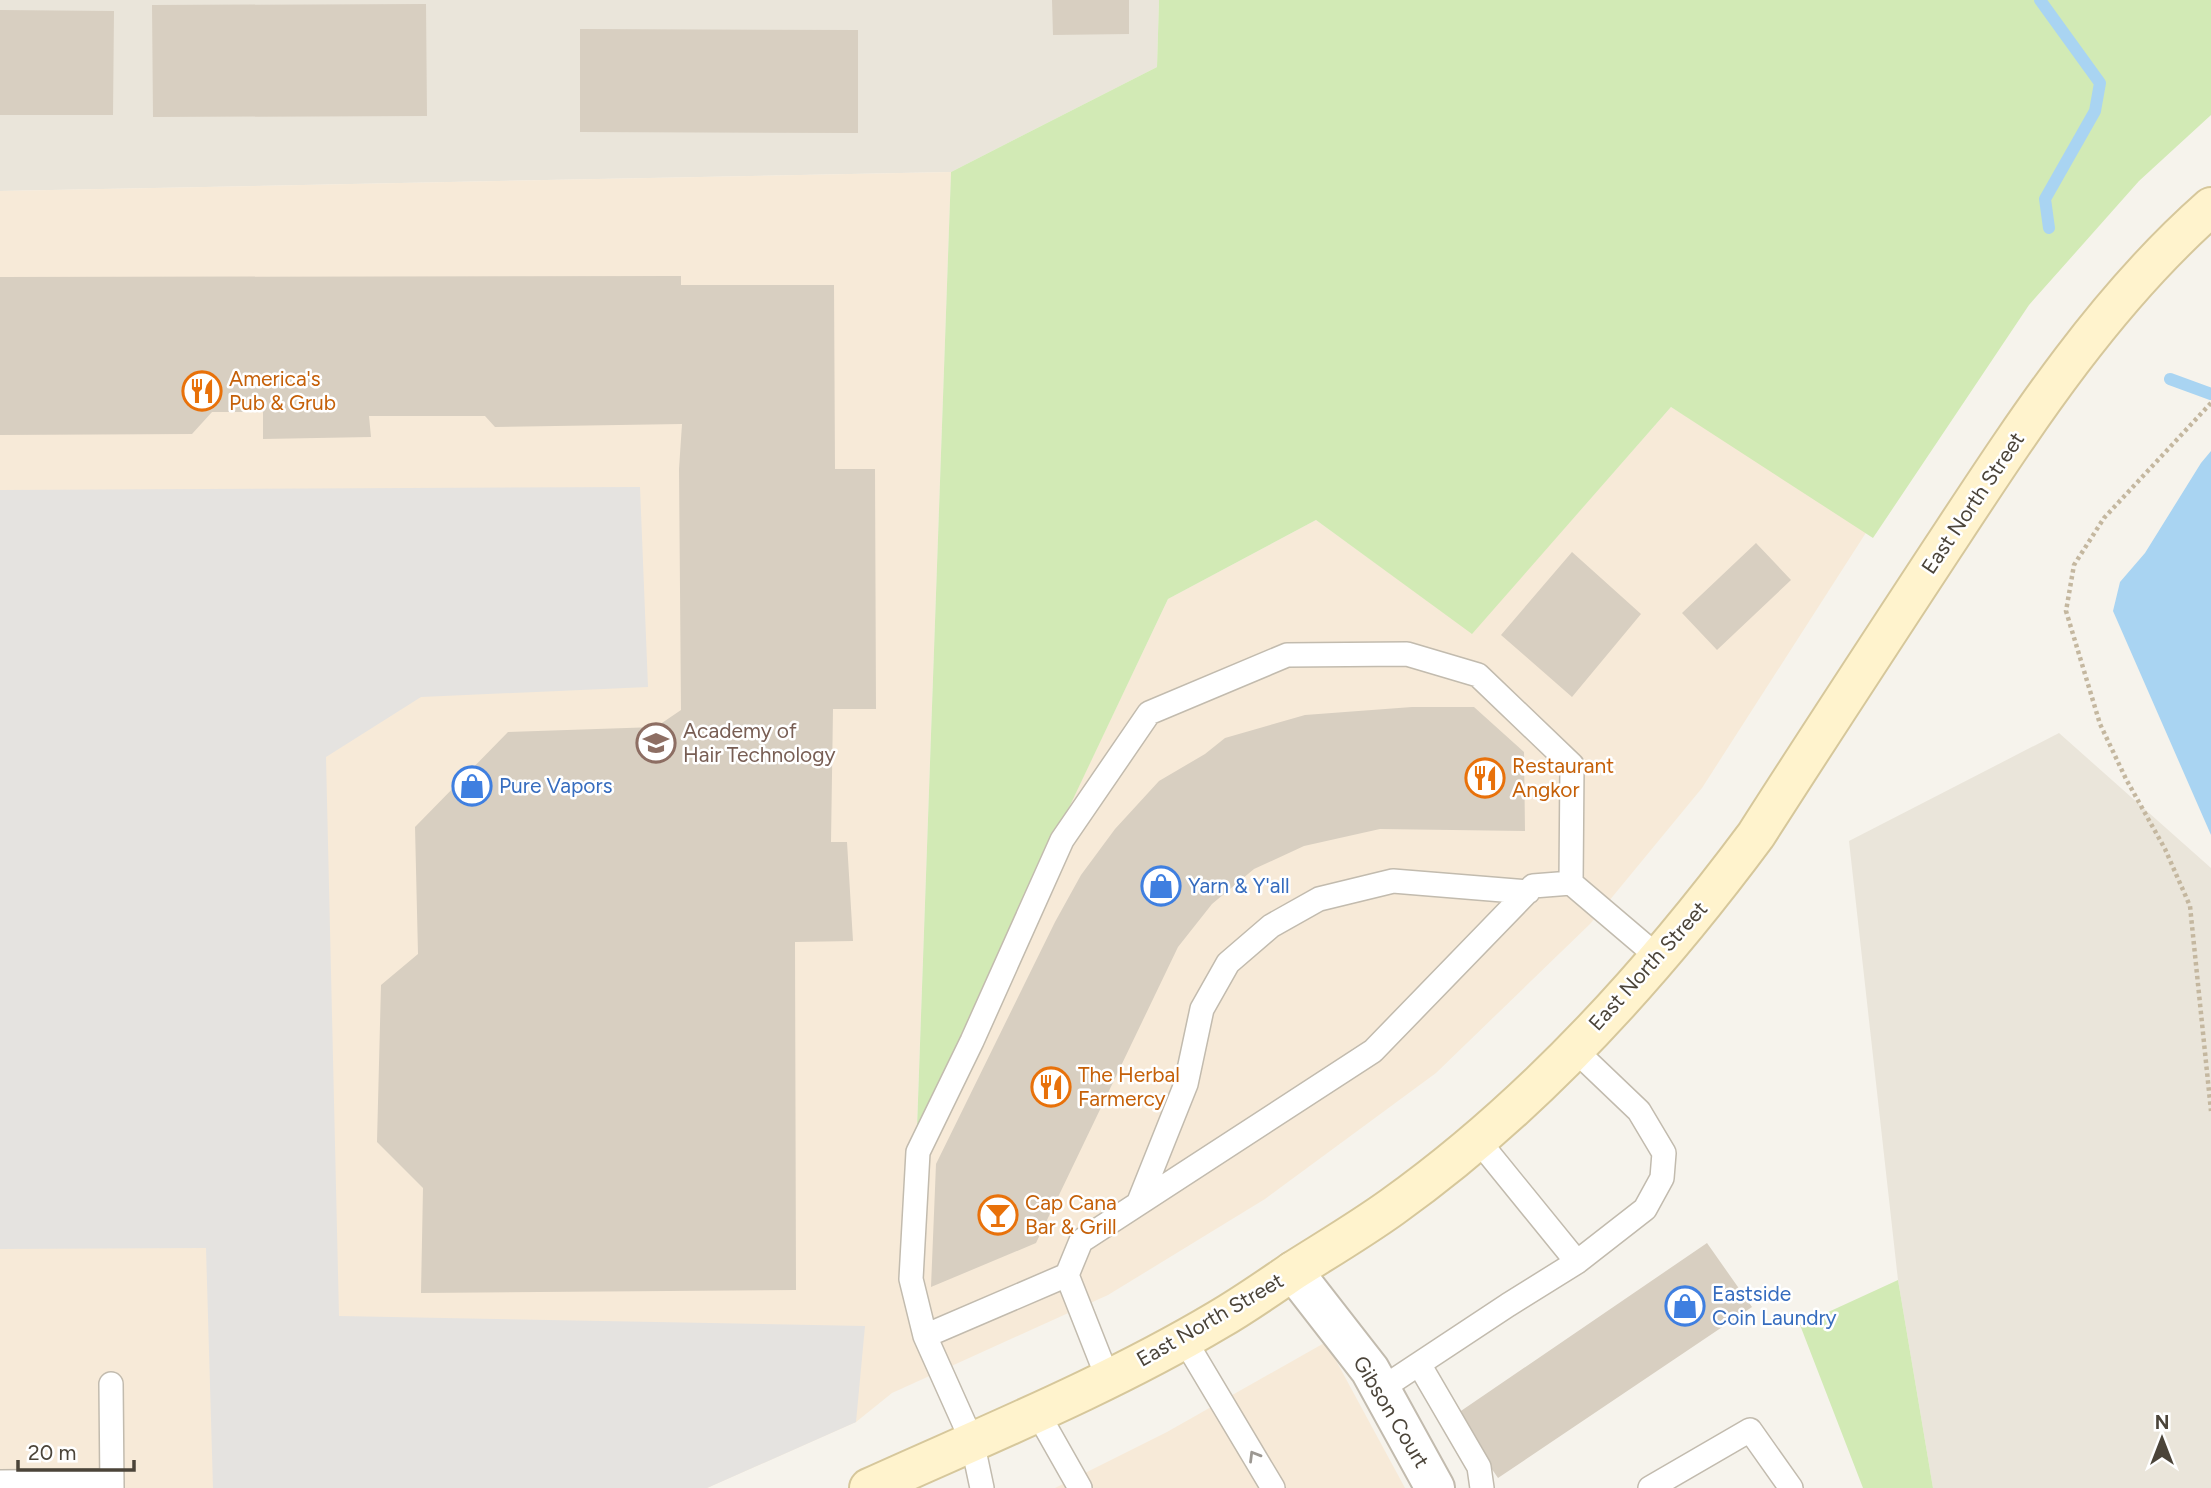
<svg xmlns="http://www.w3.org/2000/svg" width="2211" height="1488" font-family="Figtree,sans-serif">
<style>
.residential{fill:#eae5da}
.commercial{fill:#f7ead8}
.green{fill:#d2eab5}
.parking{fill:#e5e3e0}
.water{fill:#a9d4f2}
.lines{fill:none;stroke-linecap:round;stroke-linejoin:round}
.stream{stroke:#a9d4f2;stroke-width:12}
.building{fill:#d8cfc1}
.service-casing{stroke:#c2bbae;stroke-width:26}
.minor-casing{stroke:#c2bbae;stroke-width:42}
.secondary-casing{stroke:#d6c79b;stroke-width:42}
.path{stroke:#c4b79f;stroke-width:4.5;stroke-dasharray:3.5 3.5;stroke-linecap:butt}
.service{stroke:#fff;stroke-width:23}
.minor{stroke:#fff;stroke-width:38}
.secondary{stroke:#fff3cd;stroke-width:38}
.oneway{stroke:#9c9892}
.labels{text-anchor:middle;stroke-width:5;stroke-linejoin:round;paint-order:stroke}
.food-label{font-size:21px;fill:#c56008;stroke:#fff;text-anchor:start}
.street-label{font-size:21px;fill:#4b4439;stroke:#fff}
.education-label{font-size:21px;fill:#785e54;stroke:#fff;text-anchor:start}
.shop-label{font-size:21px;fill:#366cbe;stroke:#fff;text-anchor:start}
</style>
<rect width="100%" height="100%" fill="#f6f3ec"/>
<path class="residential" d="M0 0H1159L1157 67 951 172 0 191Z
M2059 733 2211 868V1488H1933L1898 1280 1849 841Z"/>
<path class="commercial" d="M951 172 917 1126 1168 599 1316 520 1472 633 1671 407 1869 528 1702 788 1590 924 1436 1073 1265 1199 1108 1295 892 1393 856 1422 707 1488H0V191Z
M1326 1342 1405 1488H1055L1167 1432Z"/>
<path class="green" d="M1159 0H2211V115L2139 181 2029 305 1873 538 1671 407 1472 634 1316 520 1168 599 917 1128 951 172 1157 67Z
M1898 1280 1933 1488H1863L1800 1325Z"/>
<path class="parking" d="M640 487 648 687 421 697 326 757 339 1316 865 1326 856 1422 707 1488H213L206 1248 0 1249V490Z"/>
<path class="water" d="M2211 451V835L2113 611 2120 582 2145 553 2201 463Z"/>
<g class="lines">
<path class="stream" d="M2040 0 2100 83 2095 111 2045 199 2049 228
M2170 379 2211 394"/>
</g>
<path class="building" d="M1052 0H1129V34L1053 35Z
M426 4 427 116 153 117 152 5Z
M0 10 114 11 113 115H0Z
M580 29 858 30V133L580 132Z
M681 276V285H834L835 469H875L876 709H833L831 842H847L853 941 795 942 796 1290 421 1293 423 1188 377 1142 381 985 418 954 415 827 508 732 656 727 681 710 679 469 682 424 495 427 485 416H369L371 437 263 439V412H212L192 434 0 435V277Z
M1756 543 1791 580 1717 650 1682 613Z
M1572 552 1641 614 1572 697 1501 635Z
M1412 707H1474L1524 752 1525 831 1380 829 1304 846 1254 869 1212 904 1178 947 1036 1243 931 1287 936 1164 1055 922 1081 875 1115 829 1159 781 1205 754 1225 738 1305 715Z
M1707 1243 1752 1307 1498 1478 1455 1415Z"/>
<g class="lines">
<g class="service-casing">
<path id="service" d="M1477 1139 1577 1262
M1138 1204 1186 1084 1202 1009 1228 963 1271 926 1319 899 1393 881 1528 892
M925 1336 911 1279 918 1152 972 1041 1062 840 1149 713 1287 655 1407 654 1478 675 1572 765 1571 883
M1184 1339 1273 1488
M1419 1364 1479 1467 1482 1488
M1108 1379 1067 1275 1081 1241 1373 1051 1533 886 1571 883 1658 957
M111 1384 112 1488
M1381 1389 1508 1305 1577 1262 1645 1209 1662 1178 1664 1153 1639 1111 1573 1048
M1037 1412 1080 1488
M0 1482 112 1481
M982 1488 972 1441 925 1336 1067 1275
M1650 1488 1750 1430 1791 1488"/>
</g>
<g class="minor-casing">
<path id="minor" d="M1293 1271 1370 1370 1435 1488"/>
</g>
<g class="secondary-casing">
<path id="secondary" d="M869 1488C986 1435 1107 1386 1218 1320 1244 1305 1268 1288 1293 1271 1326 1250 1360 1230 1392 1207 1531 1108 1655 971 1756 835 1818 738 1881 642 1944 546 2023 426 2102 303 2211 207"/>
</g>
<path class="path" d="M2211 403 2104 518 2074 565 2066 611 2100 724 2126 779 2165 849 2190 906 2211 1111"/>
<use href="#service" class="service"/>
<use href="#minor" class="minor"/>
<use href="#secondary" class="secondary"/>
</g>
<defs><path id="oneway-chevron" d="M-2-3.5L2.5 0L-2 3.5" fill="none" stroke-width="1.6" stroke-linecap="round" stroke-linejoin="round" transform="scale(1.75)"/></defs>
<use class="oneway" href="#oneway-chevron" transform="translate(1254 1456) rotate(-121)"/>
<defs>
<g id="restaurant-ring" transform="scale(2.0125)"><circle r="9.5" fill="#fff" stroke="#e8710a" stroke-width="1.5"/><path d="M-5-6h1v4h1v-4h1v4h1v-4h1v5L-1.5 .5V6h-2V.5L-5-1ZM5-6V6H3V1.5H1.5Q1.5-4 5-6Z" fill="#e8710a"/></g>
<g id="school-ring" transform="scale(2.0125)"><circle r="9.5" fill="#fff" stroke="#8d6e63" stroke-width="1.5"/><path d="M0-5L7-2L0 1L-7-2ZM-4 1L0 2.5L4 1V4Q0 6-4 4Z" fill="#8d6e63"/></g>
<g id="shop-ring" transform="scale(2.0125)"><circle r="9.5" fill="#fff" stroke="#3f7fe0" stroke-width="1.5"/><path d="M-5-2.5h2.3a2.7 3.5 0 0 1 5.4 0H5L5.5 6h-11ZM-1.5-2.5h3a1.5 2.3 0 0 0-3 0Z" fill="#3f7fe0"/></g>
<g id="bar-ring" transform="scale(2.0125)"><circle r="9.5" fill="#fff" stroke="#e8710a" stroke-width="1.5"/><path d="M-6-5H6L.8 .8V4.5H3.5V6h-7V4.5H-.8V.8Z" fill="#e8710a"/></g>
</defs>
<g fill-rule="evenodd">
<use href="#restaurant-ring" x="202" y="391"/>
<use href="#school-ring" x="656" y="743"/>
<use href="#restaurant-ring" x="1485" y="778"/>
<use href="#shop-ring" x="472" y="786"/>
<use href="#shop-ring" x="1161" y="886"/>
<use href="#restaurant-ring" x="1051" y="1087"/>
<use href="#bar-ring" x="998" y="1215"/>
<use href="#shop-ring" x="1685" y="1306"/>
</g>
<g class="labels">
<g class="food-label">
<text x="229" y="386">America's<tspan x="229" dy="24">Pub &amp; Grub</tspan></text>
<text x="1512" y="773">Restaurant<tspan x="1512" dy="24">Angkor</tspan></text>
<text x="1078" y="1082">The Herbal<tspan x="1078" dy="24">Farmercy</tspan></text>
<text x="1025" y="1210">Cap Cana<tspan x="1025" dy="24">Bar &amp; Grill</tspan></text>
</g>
<g class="street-label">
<text transform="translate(1973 503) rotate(-56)" y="7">East North Street</text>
<text transform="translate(1648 966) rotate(-48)" y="7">East North Street</text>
<text transform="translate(1210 1320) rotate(-30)" y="7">East North Street</text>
<text transform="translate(1391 1412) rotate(59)" y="7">Gibson Court</text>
</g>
<g class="education-label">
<text x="683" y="738">Academy of<tspan x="683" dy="24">Hair Technology</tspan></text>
</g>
<g class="shop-label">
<text x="499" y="793">Pure Vapors</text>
<text x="1188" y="893">Yarn &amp; Y'all</text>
<text x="1712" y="1301">Eastside<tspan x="1712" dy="24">Coin Laundry</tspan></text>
</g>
</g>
<g transform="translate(2162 1439)" stroke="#ffffff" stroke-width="5" paint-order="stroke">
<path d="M0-5L12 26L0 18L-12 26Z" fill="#4b4439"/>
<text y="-10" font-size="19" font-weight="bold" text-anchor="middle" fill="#4b4439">N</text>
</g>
<path d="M18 1460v10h116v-10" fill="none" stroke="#4b4439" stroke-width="3.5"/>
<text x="28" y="1460" font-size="21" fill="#4b4439" stroke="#ffffff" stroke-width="5" paint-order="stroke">20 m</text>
</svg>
